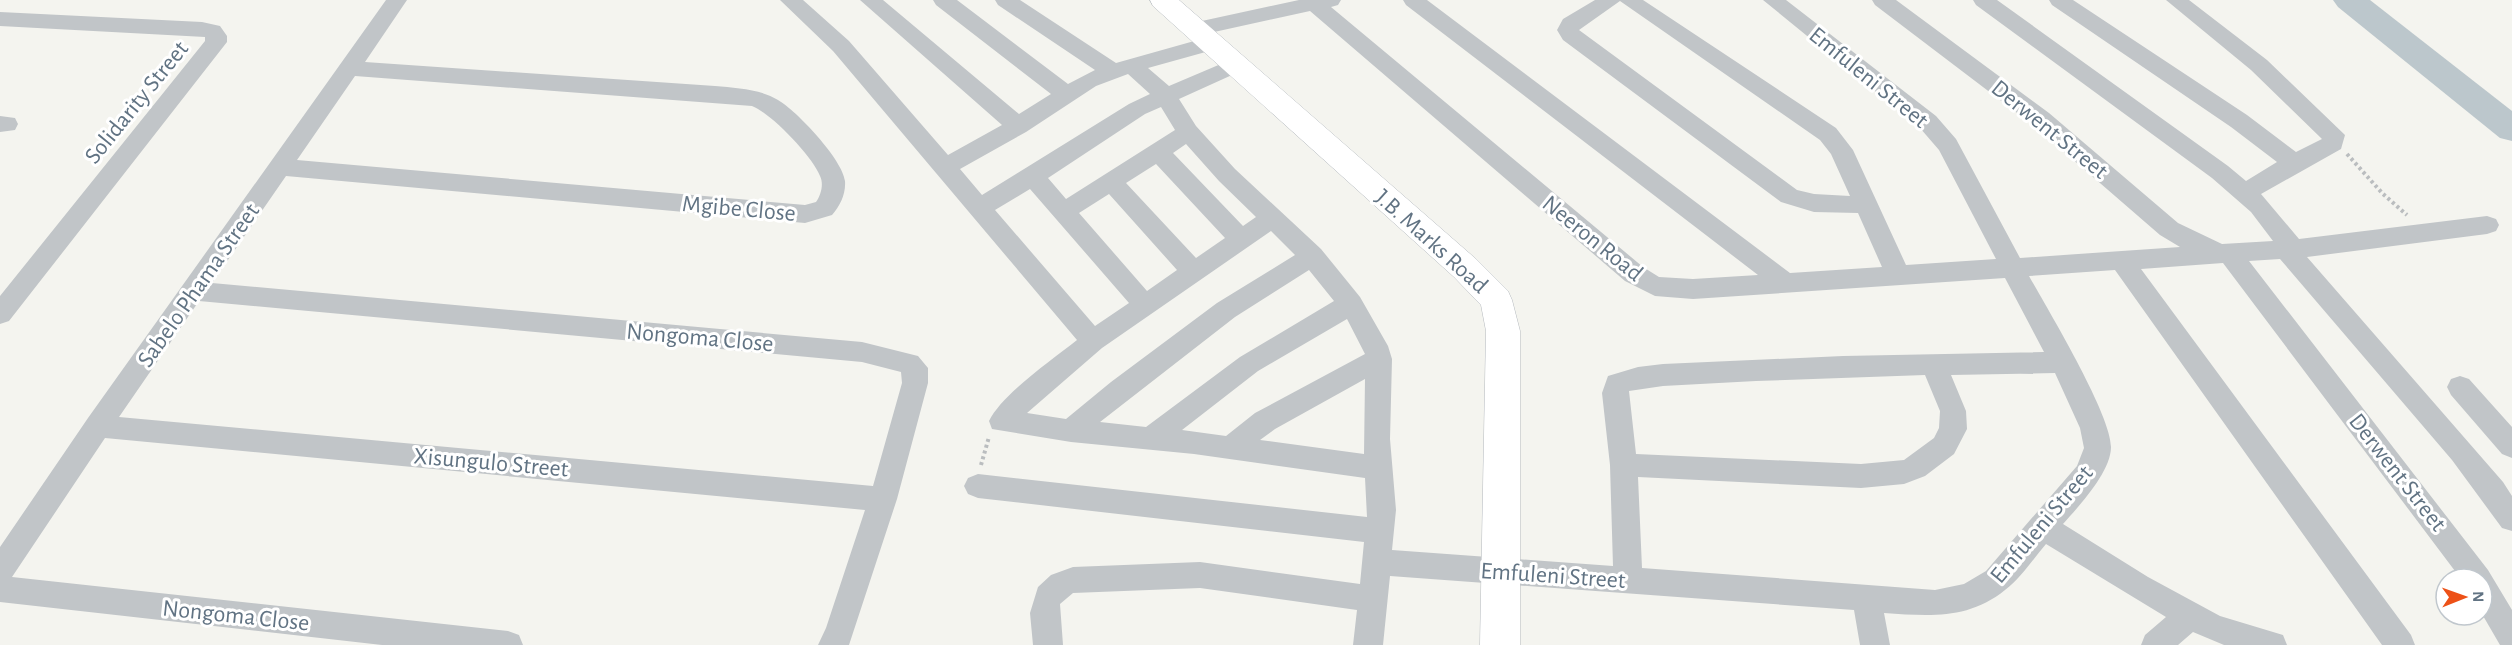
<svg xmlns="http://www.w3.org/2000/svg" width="2512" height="645" font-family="'Alegreya Sans',sans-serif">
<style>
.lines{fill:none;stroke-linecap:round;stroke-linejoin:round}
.river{fill:#bcc7cc;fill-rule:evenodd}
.secondary-casing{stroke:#b5babf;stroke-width:1}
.path{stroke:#babdbf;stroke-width:4;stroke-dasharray:3 3;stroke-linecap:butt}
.street{fill:#c1c5c8;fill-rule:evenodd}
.secondary{fill:#fff;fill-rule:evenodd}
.labels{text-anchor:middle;stroke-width:6;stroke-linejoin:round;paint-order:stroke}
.street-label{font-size:24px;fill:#617383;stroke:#fff}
</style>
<rect width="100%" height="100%" fill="#f4f4ef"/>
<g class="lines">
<path class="river" d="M2333 0H2370L2512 111V141L2500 138 2338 7Z"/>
<g class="secondary-casing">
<path id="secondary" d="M1150 0H1179L1476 259 1508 291 1512 300 1520 331V645H1480L1486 331 1481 305 1454 277 1153 6Z"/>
</g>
<path class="path" d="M2347 154 2383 194 2407 215
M981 465 989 437"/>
<path class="street" d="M386 0H407L365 62 715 86C736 88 760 89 778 100 797 111 843 160 845 181 846 194 840 206 832 215L805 223 286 176 212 283 862 342 918 356 928 368V383L897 499 849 645H818L826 628 865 510 105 438 12 577 508 631 519 635 523 645H382L0 602V547L88 418ZM355 76 752 106C771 113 813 157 820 176 824 184 821 195 816 202L805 205 297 160ZM199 301 862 362 901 372 902 383 873 486 119 417Z
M780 0H803L849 41 948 155 1002 125 860 0H883L1019 114 1051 94 936 5 933 0H957L1068 84 1095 70 998 5 995 0H1020L1116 63 1212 36 1220 38 1223 43 1220 48 1148 68 1169 86 1235 58 1243 60 1246 65 1243 70 1179 99 1196 126 1235 169 1321 249 1360 297 1388 346 1392 359 1390 439 1396 510 1392 550 1613 566 1610 465 1602 393 1608 376 1638 367 1663 364 1843 356 2044 352 2005 278 1693 299 1655 296 1625 281 1310 11 1196 36 1188 34 1185 29 1188 24 1299 0H1341L1338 5 1331 7 1643 267 1659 277 1693 279 1758 275 1406 5 1403 0H1427L1790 273 1882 267 1858 213 1814 212 1781 202 1563 40 1557 30 1563 19 1595 0H1643L1836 128 1853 150 1906 265 1996 259 1939 150 1920 128 1763 0H1786L1936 116 1956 139 2020 258 2180 247 2160 235 2033 125 1875 5 1872 0H1896L2049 113 2178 223 2222 244 2273 241 2251 212 2212 178 1976 5 1973 0H1997L2228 166 2246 181 2277 162 2231 127 2052 5 2049 0H2073L2247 115 2296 152 2322 139 2251 70 2166 0H2189L2267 60 2345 135 2341 149 2261 194 2299 239 2487 216 2496 219 2499 225 2496 231 2487 234 2307 257 2503 482 2512 496V531L2502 528 2452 460 2280 259 2249 261 2488 570 2512 610V645H2500L2482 614V579H2461L2223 263 2141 269 2411 635 2415 645H2382L2115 270 2029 276C2048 310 2111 414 2111 447 2111 472 2079 506 2063 524L2148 577 2220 616 2283 635 2287 645H2224L2193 632 2178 645H2141L2145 635 2166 617 2046 544C2033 559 2021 578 2005 590 1968 620 1929 616 1884 613L1890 645H1860L1854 610 1390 576 1383 645H1353L1357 610 1200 588 1073 593 1060 604 1063 645H1033L1030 613 1038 587 1051 575 1073 567 1200 562 1360 584 1364 542 978 498 968 494 964 486 968 478 978 474 1367 517 1365 478 1194 454 1071 442 992 429 989 421C1002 394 1052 360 1077 340L833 51ZM1620 1 1820 140 1831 154 1850 196 1814 194 1797 190 1579 30ZM1128 74 1150 94 1129 104 982 195 960 169 1026 132 1096 86ZM1161 107 1175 130 1066 199 1048 178 1145 114ZM1186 144 1219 181 1256 217 1243 226 1173 153ZM1156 164 1225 238 1196 258 1126 183ZM1030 189 1129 303 1095 326 995 210ZM1109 194 1177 270 1147 291 1079 213ZM1271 231 1295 255 1217 303 1111 382 1066 419 1027 413 1102 348ZM1309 270 1334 301 1240 357 1146 427 1100 422 1235 317ZM1347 319 1365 354 1255 413 1226 436 1182 430 1258 371ZM2055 373 2080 428 2084 448 2077 466 1986 571 1964 584 1935 590 1642 568 1638 477 1861 488 1904 484 1925 476 1954 454 1967 429 1966 411 1951 375ZM1925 375 1940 411 1939 428 1934 438 1904 460 1861 464 1636 454 1629 391 1663 386 1756 381ZM1365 379 1364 454 1260 440 1275 429Z
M0 12 202 22 220 26 227 36V42L9 321 0 324V296L205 41V37L0 26Z
M0 116 15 118 18 124 15 130 0 132Z
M2460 376 2469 379 2512 427V458L2502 454 2451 395 2447 387 2451 379Z"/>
<use href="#secondary" class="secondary"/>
</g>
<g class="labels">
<g class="street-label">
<text transform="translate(1869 77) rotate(39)" y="8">Emfuleni Street</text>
<text transform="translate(136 102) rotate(-51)" y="8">Solidarity Street</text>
<text transform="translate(2050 129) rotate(39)" y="8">Derwent Street</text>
<text transform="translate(739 208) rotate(5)" y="8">Mgibe Close</text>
<text transform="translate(1593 238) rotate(39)" y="8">Neeron Road</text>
<text transform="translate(1432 241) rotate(42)" y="8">J.B. Marks Road</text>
<text transform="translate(198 285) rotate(-55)" y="8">Sabelo Phama Street</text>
<text transform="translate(700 337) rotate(5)" y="8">Nongoma Close</text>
<text transform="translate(491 462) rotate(5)" y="8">Xisungulo Street</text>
<text transform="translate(2398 472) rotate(52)" y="8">Derwent Street</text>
<text transform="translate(2041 524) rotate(-50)" y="8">Emfuleni Street</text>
<text transform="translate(1553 575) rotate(4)" y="8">Emfuleni Street</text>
<text transform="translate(236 615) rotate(6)" y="8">Nongoma Close</text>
</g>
</g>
<g transform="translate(2464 597) rotate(89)"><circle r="28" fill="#ffffff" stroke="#c0c7cd" stroke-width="1.5"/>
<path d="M0-4.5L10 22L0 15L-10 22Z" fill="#ed5117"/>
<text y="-9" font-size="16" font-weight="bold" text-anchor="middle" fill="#617383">N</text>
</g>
</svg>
